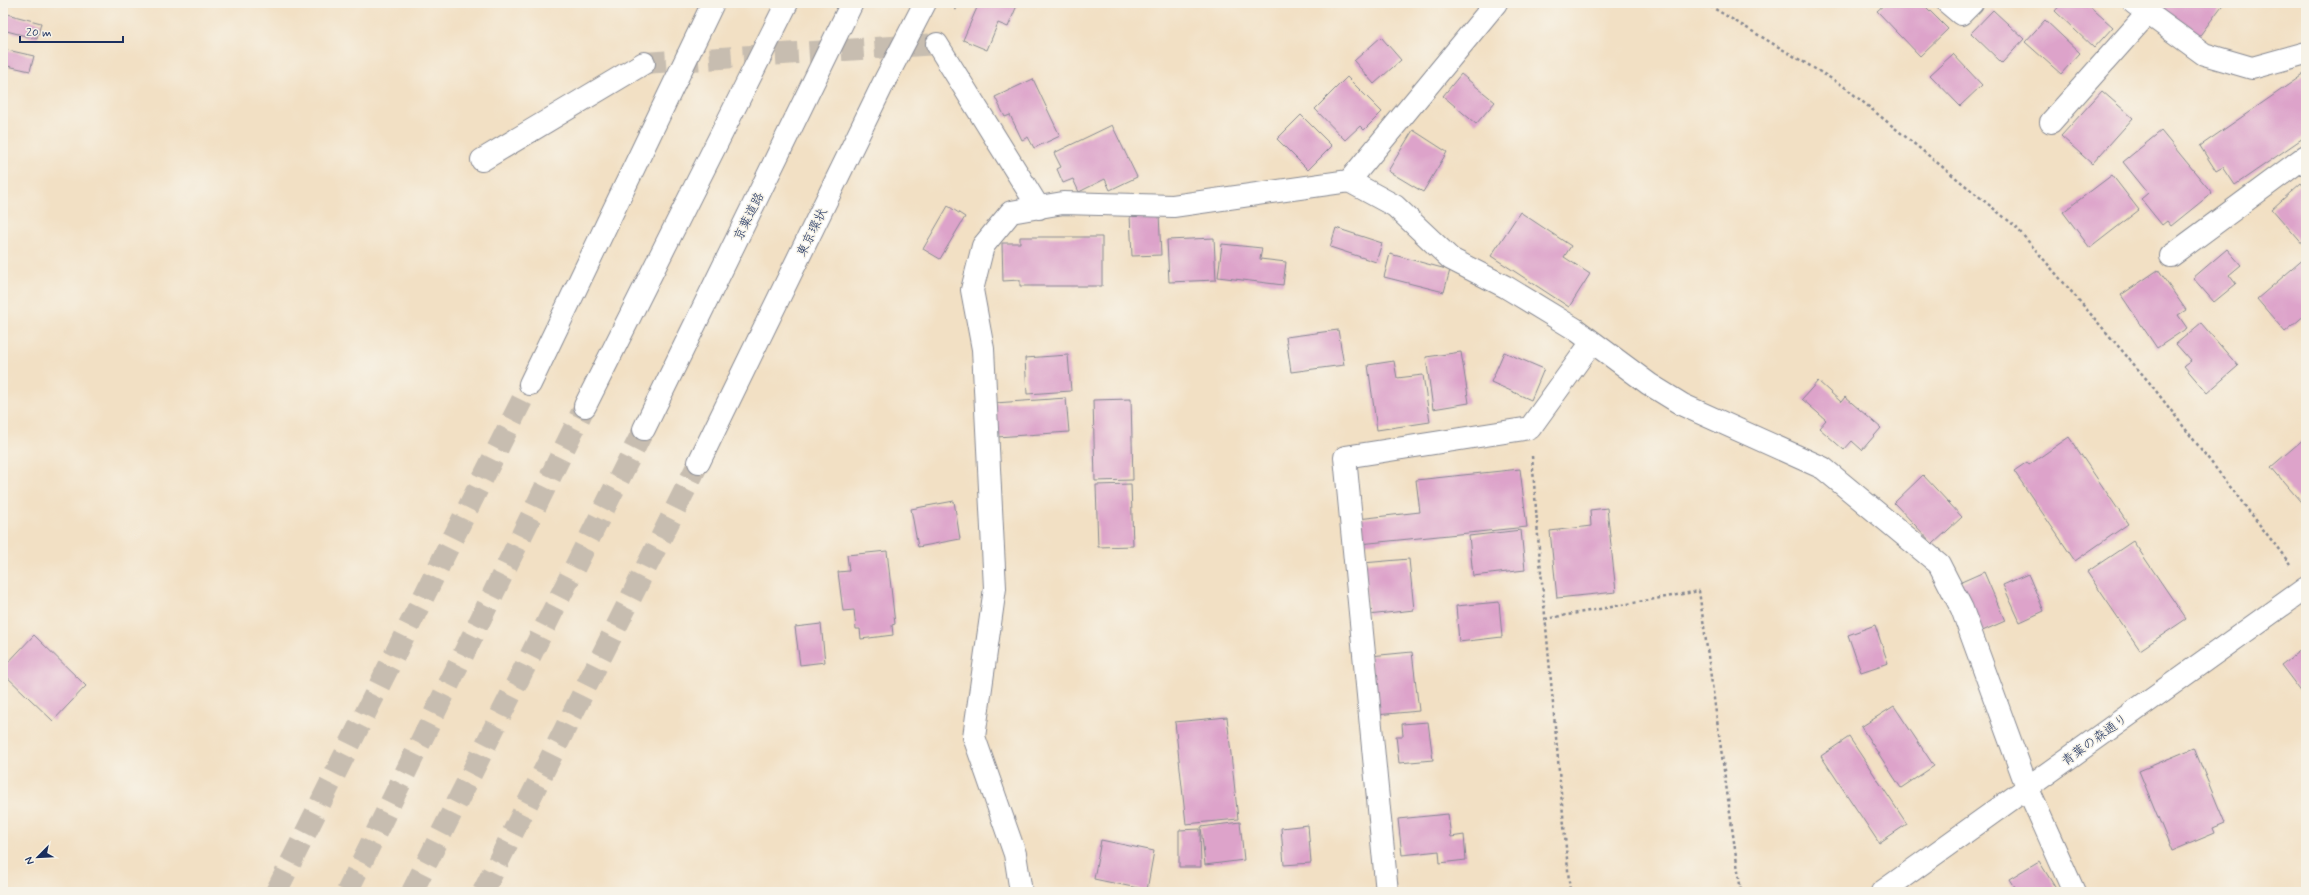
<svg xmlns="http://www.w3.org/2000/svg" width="2309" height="895" font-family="Mynerve,'Klee One',sans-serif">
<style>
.building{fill:#dda3ca}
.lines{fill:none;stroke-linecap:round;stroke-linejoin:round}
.minor-tunnel{stroke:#c7bdb0;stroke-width:22;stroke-dasharray:22 11;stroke-linecap:butt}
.highway-tunnel{stroke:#c7bdb0;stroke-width:22;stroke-dasharray:22 11;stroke-linecap:butt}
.minor-casing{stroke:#868891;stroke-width:24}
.highway-casing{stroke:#868891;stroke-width:24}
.path{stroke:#868891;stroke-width:2.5;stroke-dasharray:3 3;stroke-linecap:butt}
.minor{stroke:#fff;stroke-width:22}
.highway{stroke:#fff;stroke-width:22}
.labels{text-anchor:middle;stroke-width:3;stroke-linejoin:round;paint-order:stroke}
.street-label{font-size:13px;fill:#1b2f5e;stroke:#f7f3e8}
</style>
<rect width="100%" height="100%" fill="#f7f3e8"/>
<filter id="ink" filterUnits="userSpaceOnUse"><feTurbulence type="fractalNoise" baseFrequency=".025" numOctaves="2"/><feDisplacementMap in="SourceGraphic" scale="8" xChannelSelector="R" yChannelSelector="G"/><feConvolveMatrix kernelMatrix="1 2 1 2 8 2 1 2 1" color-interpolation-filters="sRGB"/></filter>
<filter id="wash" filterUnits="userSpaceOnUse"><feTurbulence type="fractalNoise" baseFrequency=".012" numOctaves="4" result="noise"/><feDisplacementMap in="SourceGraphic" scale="16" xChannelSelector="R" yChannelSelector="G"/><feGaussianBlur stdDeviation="0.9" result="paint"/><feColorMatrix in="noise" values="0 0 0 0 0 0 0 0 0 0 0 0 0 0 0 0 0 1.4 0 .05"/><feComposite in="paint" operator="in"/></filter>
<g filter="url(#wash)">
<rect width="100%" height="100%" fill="#f2e0c4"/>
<g id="blocks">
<path class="building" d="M979 3H1018L1008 27 998 23 987 50 963 40Z
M1886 3H1922L1948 29 1920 56 1877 11Z
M2062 3H2086L2113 27 2094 48 2055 11Z
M2151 3H2224L2198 38Z
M1993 10 2024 39 2002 63 1971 33Z
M3 13 41 23 37 39 3 30Z
M2045 20 2080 53 2061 74 2025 42Z
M1381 37 1401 60 1374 84 1354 61Z
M3 49 34 56 30 71 3 65Z
M1953 54 1982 85 1960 106 1930 75Z
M1461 74 1495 102 1476 124 1443 96Z
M2304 74 2306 78V136L2235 185 2223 167 2216 171 2200 146Z
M1347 77 1382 112 1364 130 1360 126 1345 140 1315 109Z
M1033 79 1060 136 1034 148 1028 137 1022 140 1010 115 1005 117 995 97Z
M2102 91 2133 118 2092 164 2061 136Z
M1301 115 1332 146 1308 170 1277 139Z
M1112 125 1137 177 1110 190 1105 179 1079 192 1073 179 1063 183 1057 169 1061 167 1054 153Z
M1413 130 1447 152 1423 192 1388 171Z
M2161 131 2212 193 2171 226 2167 221 2162 225 2141 199 2148 193 2123 162Z
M2112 175 2139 210 2090 248 2063 212Z
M2301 183 2306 189 2305 247 2272 209Z
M948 206 965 217 940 259 923 249Z
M1520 212 1571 246 1564 257 1590 274 1569 307 1491 256Z
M1159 214 1161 255 1132 256 1130 216Z
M1336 228 1382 243 1376 262 1330 247Z
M1020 237H1102V286H1020V280L1003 281 1002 243H1020Z
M1214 238 1216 280 1169 282 1167 240Z
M1222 244 1262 248 1260 259 1286 262 1283 285 1218 277Z
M2227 249 2241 265 2229 275 2236 284 2214 302 2193 278Z
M1390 254 1450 270 1444 292 1384 277Z
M2306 257V314L2285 332 2257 299Z
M2158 270 2186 310 2178 315 2187 328 2157 348 2121 295Z
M2201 323 2238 366 2207 393 2184 366 2191 361 2176 344Z
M1338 330 1344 365 1291 372 1286 337Z
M1461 352 1469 403 1433 409 1426 357Z
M1504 352 1544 369 1531 400 1491 382Z
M1068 355 1071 391 1027 394 1025 358Z
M1394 361 1397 378 1423 375 1430 422 1377 430 1368 365Z
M1818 381 1841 402 1845 397 1881 428 1862 450 1852 441 1844 450 1819 428 1826 420 1802 399Z
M1066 398 1069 432 997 437 995 403Z
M1131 399 1133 480 1095 481 1093 400Z
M2069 437 2128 524 2075 561 2014 471 2027 462 2029 465Z
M2306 437V508L2271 467Z
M1520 469 1527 527 1360 544 1358 519 1420 512 1416 480Z
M1923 475 1962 517 1933 544 1894 503Z
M1131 484 1133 546 1098 547 1096 485Z
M954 501 960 539 918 547 911 509Z
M1607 508 1616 592 1557 598 1550 531 1591 526 1590 510Z
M1521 530 1525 570 1473 576 1469 536Z
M2133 541 2186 619 2140 650 2087 572Z
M887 551 895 624 892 625 893 635 861 639 860 629H856L854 610 843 611 838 572 849 571 847 555Z
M1409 559 1414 610 1368 615 1363 563Z
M1984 572 2005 621 1978 633 1957 584Z
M2028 574 2044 611 2020 622 2003 585Z
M1499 602 1502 637 1459 642 1456 606Z
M821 624 825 662 800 665 795 627Z
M1875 625 1888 663 1861 672 1848 635Z
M34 635 86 686 53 721 3 673V668Z
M2306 646V698L2281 665Z
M1412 652 1419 711 1376 715 1370 656Z
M1894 706 1934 766 1901 788 1861 727Z
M1227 717 1238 819 1186 824 1175 722Z
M1428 722 1433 760 1399 763 1396 736H1403L1402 724Z
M1849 737 1907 824 1879 843 1821 756Z
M2194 748 2225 823 2213 828 2215 833 2172 851 2139 771Z
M1448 814 1451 837 1464 835 1466 860 1440 863 1439 851 1402 855 1398 819Z
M1240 822 1244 860 1205 865 1201 827Z
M1308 825 1311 863 1284 865 1281 828Z
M1200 829 1201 867H1179V830Z
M1101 840 1154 851 1147 890 1094 879Z
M2039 861 2058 892H2017L2009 879Z"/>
</g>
</g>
<g filter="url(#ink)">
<use href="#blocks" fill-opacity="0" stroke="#868891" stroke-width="1"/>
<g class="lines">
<path class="minor-tunnel" d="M644 63 937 44"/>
<path class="highway-tunnel" d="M276 892 530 384
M347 892 585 406
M412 892 644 429
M483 892 699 462"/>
<g class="minor-casing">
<path id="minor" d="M1948 3 1961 14 1972 3
M2134 3 2204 54 2252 68 2306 53
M937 44 1039 208
M2051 122 2147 14
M482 160 644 63
M1349 181 1496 3
M2171 256 2306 156
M1021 892 1015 854 974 737 995 588 983 349 972 290 983 246 1011 212 1063 203 1173 206 1349 181 1395 206 1451 259 1506 287 1575 329 1649 384 1683 405 1823 468 1939 564 1962 609 2027 787 2074 892
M1387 892 1345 457 1530 428 1592 342
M1882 892 2306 588"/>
</g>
<g class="highway-casing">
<path id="highway" d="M530 384 713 3
M585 406 787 3
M644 429 852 3
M699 462 883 84 925 3"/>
</g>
<path class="path" d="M1705 3 1842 85 2015 226 2149 382 2290 564
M955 10 958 3
M1532 456 1539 549 1570 892
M1545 619 1699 591 1741 892"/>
<use href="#minor" class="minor"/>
<use href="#highway" class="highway"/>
</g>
</g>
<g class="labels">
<g class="street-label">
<text transform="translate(748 216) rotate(-64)" y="5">京葉道路</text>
<text transform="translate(811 232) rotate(-64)" y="5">東京環状</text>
<text transform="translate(2094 739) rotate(-36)" y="5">青葉の森通り</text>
</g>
</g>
<rect width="2309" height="895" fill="none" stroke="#f7f3e8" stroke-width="16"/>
<g transform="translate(38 857) rotate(246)" stroke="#f7f3e8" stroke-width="3" paint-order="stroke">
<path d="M0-3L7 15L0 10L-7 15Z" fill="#1b2f5e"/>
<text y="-6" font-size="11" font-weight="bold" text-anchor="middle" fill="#1b2f5e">N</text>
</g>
<path d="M20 36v6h103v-6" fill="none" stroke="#1b2f5e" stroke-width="2"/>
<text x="26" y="36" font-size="12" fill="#1b2f5e" stroke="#f7f3e8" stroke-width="3" paint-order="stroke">20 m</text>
</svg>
